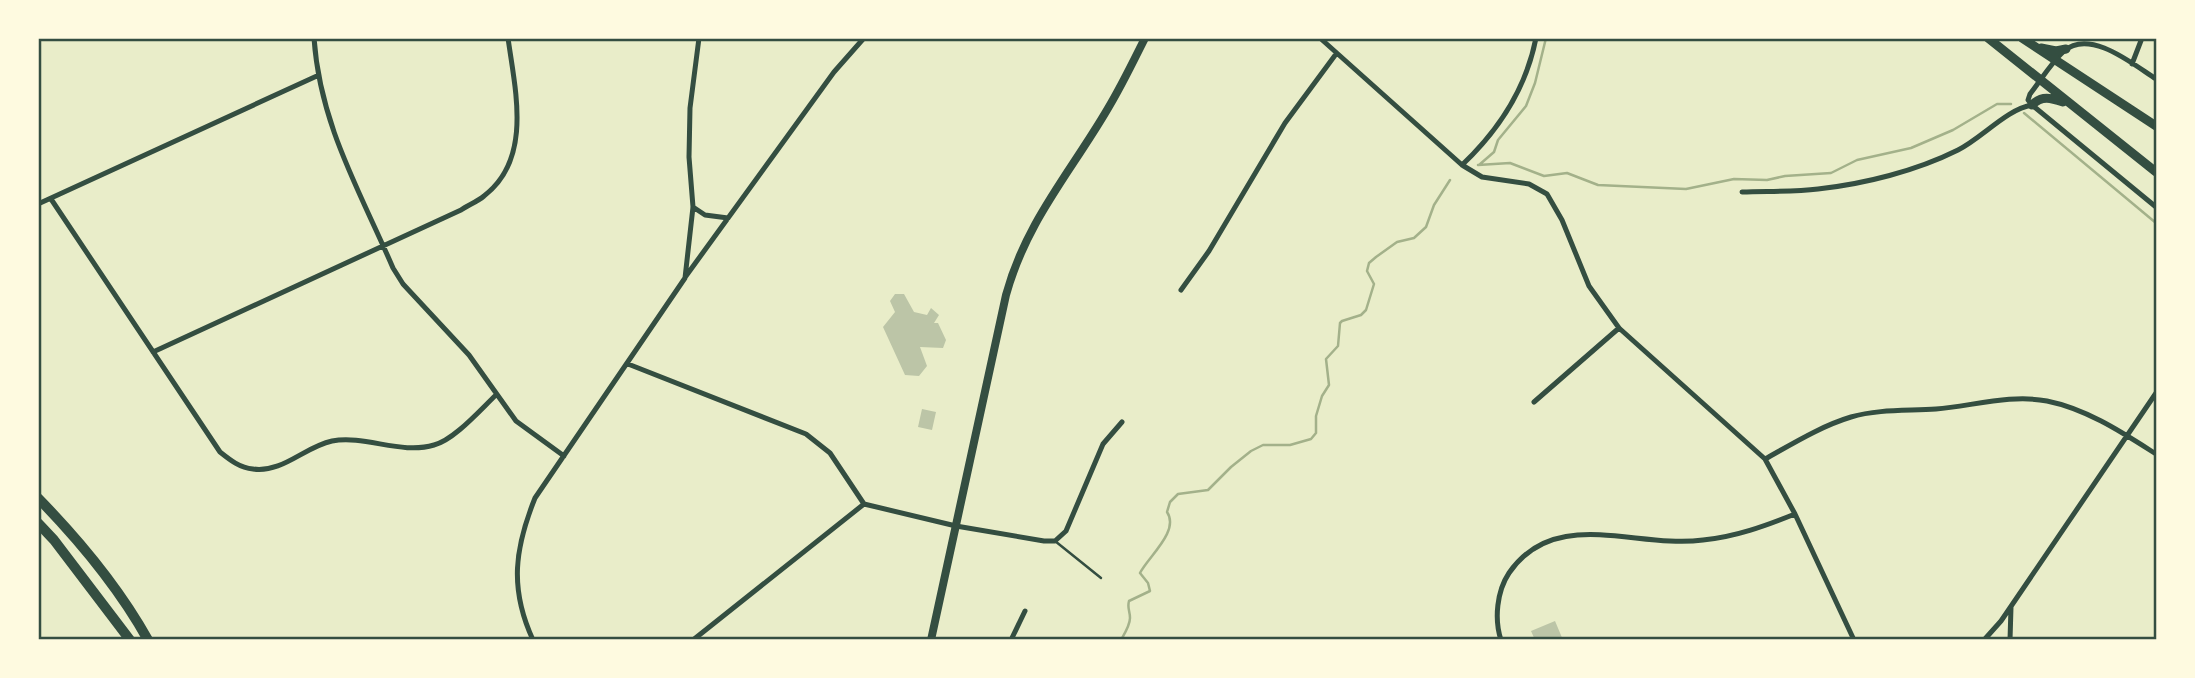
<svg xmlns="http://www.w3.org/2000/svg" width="2195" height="678" font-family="Lora,serif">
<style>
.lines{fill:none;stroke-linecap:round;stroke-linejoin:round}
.stream{stroke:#a3b18a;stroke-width:2.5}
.building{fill:#bcc5a7}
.service{stroke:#344e41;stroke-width:2.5}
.minor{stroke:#344e41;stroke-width:5}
.secondary{stroke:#344e41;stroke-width:8}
.primary{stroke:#344e41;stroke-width:9}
.motorway{stroke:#344e41;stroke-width:10}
.neatline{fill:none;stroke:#344e41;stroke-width:2.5}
</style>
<rect width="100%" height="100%" fill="#e9edc9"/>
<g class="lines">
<path class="stream" d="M2024 113 2156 223
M1478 165 1510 163 1544 176 1567 173 1598 185 1686 189 1734 179 1767 180 1785 176 1831 173 1857 160 1911 148 1953 130 1997 104H2011
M1479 165 1494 152 1498 140 1526 106 1535 83 1546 38
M1121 640C1125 633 1130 625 1130 618 1130 611 1127 608 1129 601L1150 591 1148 583 1140 573C1148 557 1180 531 1167 512L1170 502 1178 494 1208 490 1231 467 1251 451 1263 445H1290L1311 439 1316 433V416L1322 396 1329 385 1326 359 1338 346 1340 323 1342 321 1361 315 1366 310 1374 284 1367 271 1369 263 1376 257 1397 242 1414 238 1426 227 1434 205 1450 180"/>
</g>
<path class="building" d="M895 294H904L914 312 927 315 931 308 939 315 934 323H938L946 340 943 348 920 347 927 366 919 376 905 375 883 327 895 312 890 301Z
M922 409 936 412 932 430 918 427Z
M1555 621 1563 640H1535L1531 631Z"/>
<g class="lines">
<path class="service" d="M1055 541 1101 578"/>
<path class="minor" d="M314 38C320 125 360 191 393 268L403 284 469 355 516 421 564 456
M1320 38 1462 165 1482 177 1529 184 1547 194 1562 220 1589 286 1619 328 1765 459 1795 514 1854 640
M2132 64 2142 38
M2032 105 2028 100 2030 94C2041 80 2051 63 2064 51 2090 28 2134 65 2156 79
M2032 105 2156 207
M1462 165C1499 130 1526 89 1536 38
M1742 192C1767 191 1793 192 1818 189 1864 184 1916 171 1958 150 1982 138 2007 109 2032 105
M51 199 220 452C230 460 240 468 253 469 283 473 304 447 332 441 366 435 401 455 434 445 454 440 480 410 496 395
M38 204 319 75
M693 207 705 215 728 218
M686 276 834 72 864 38
M1181 290 1209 251 1285 123 1336 54
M153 352 461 210C468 205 477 202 484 196 533 159 515 89 508 38
M628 364 806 434 830 453 864 504 956 526 1044 541H1055L1066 531 1103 444 1122 422
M1534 402 1619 328
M1765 459C1792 444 1821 426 1851 417 1878 409 1908 411 1936 409 1972 406 2011 394 2047 401 2087 409 2123 433 2156 454
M533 640C509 588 515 548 535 498L685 278 693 207 689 157 690 108 699 38
M693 640 864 504
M1011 640 1025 611
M1501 640C1494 619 1497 591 1509 573 1555 506 1636 549 1703 540 1735 537 1765 526 1795 514
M1984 640 2001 621 2156 393
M2010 640 2011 607"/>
<path class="secondary" d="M931 640 1006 295C1026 222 1070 173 1107 110 1121 87 1133 62 1145 38"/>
<path class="primary" d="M1988 38 2156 172
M2022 38 2156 126
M2041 48 2056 51 2066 49
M2032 105C2042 95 2051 98 2063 102"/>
<path class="motorway" d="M38 498C79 540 119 588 148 640
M38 523 54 540 130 640"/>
</g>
<rect width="2195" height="678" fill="none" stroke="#fefae0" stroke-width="80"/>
<rect x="40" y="40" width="2115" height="598" class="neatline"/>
</svg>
